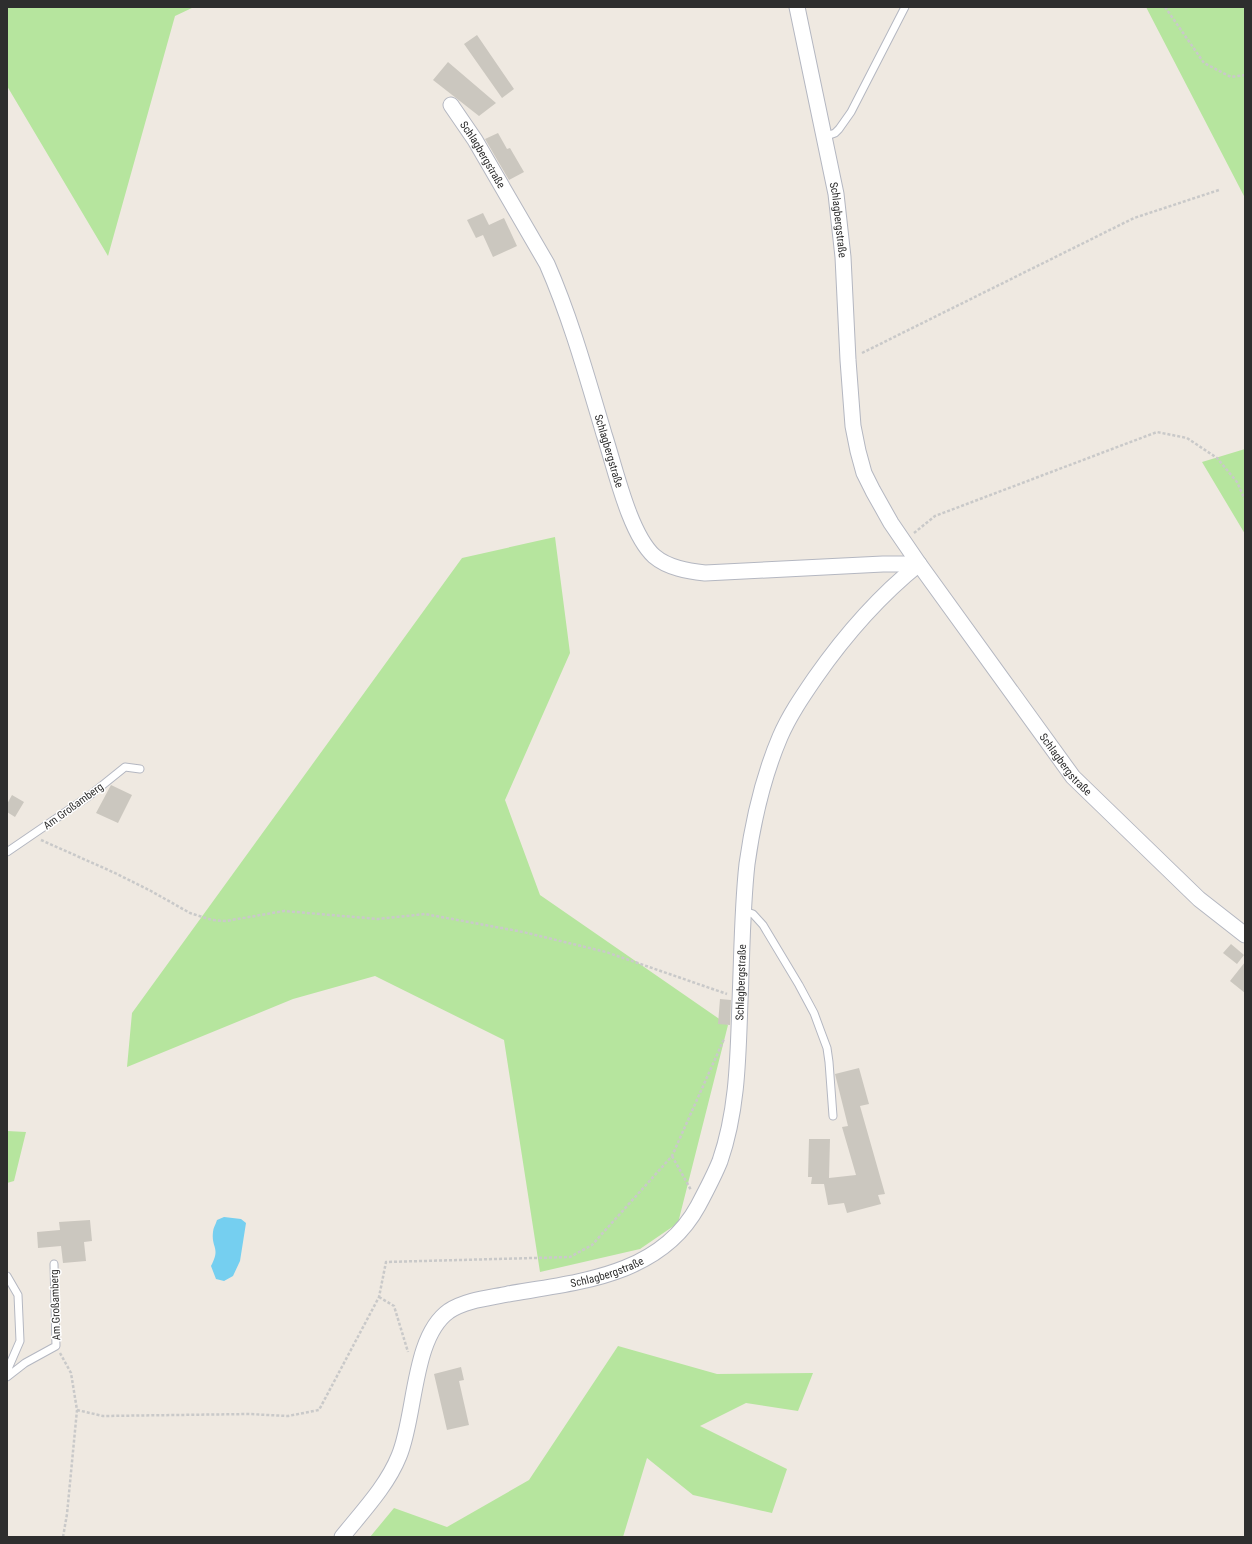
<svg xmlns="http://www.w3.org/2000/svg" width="1252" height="1544" font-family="'Roboto Condensed',sans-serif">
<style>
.green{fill:#b6e59e}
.water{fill:#75cff0}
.building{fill:#cbc7bf}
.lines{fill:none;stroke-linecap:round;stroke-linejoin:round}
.service-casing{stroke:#b4b7c1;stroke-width:9}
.minor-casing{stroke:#b4b7c1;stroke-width:17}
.path{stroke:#c9c9c9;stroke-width:2.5;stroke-dasharray:3 2;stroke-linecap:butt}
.service{stroke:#fff;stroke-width:7}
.minor{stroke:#fff;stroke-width:15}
.labels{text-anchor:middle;stroke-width:3;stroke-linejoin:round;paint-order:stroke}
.street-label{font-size:11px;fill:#2e2e2e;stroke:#fff}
</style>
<rect width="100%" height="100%" fill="#efe9e1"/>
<path class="green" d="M7 7H194L175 16 108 256 7 86Z
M1146 7H1245V198Z
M1245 449V534L1202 462Z
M555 537 570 653 505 800 540 895 728 1025 678 1223 640 1249 540 1272 504 1040 375 976 293 999 127 1067 132 1013 462 558Z
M7 1131 26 1132 14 1181 7 1183Z
M618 1346 717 1374 813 1373 798 1411 746 1403 700 1426 787 1469 772 1513 693 1495 647 1458 623 1537H370L394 1508 447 1527 529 1480Z"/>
<path class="water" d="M224 1217 241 1219 246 1223 240 1261 233 1276 224 1281 216 1279 211 1266C221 1247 211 1248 213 1232 213 1228 216 1224 217 1220Z"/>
<path class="building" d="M477 35 514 89 502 98 464 44Z
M448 62 496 103 479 116 433 80Z
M498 133 507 149 510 148 524 172 509 180 485 139Z
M483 213 489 225 504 218 517 246 493 257 483 235 476 238 467 220Z
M111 785 132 795 118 823 96 813Z
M12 795 24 802 15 817 7 812V804Z
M1231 944 1244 955 1237 964 1223 953Z
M1245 962V993L1230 981Z
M720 999 731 1000 730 1025 718 1024Z
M859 1068 869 1104 860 1106 885 1194 878 1195 881 1204 847 1213 844 1203 828 1205 824 1184H811L812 1177H808L809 1139H830L829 1178 856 1175 842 1127 848 1126 835 1074Z
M90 1220 92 1241 84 1242 86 1261 63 1263 61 1246 38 1248 37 1232 60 1230 59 1222Z
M461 1367 464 1380 459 1381 469 1425 447 1430 434 1374Z"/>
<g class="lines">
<g class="service-casing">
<path id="service" d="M824 137 835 133 839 129 851 112 905 7
M7 852 89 796 125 767 140 769
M744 911 753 914 763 925 799 985 814 1013 821 1032 827 1048 829 1062 833 1116
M7 1276 18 1295 20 1341 7 1371
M7 1377 25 1363 56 1346 54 1264"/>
</g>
<g class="minor-casing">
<g id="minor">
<path id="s1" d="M797 7 836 194 843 257 848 360 853 426 858 451 864 473 873 491 891 523 919 564 1073 777 1199 899 1245 935"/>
<path id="s2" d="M451 105 475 140 547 264C571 319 587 377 604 434 615 467 629 533 654 556 668 568 688 571 705 573L883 564H919"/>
<path id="s3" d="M342 1537C362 1512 387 1486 399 1456 416 1416 412 1337 449 1311 466 1300 489 1298 508 1294 578 1282 660 1276 698 1206 706 1191 714 1176 720 1161 738 1109 738 1055 740 1001 742 955 742 909 747 864 753 821 763 777 780 737 789 716 802 697 815 678 845 635 878 597 919 564"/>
</g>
</g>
<path class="path" d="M1165 7 1204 63 1231 77 1245 75
M862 353 1134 218 1219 190
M914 533 935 516 1157 432 1187 438 1217 458 1237 482 1245 500
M41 840 115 873 151 891 190 913 212 920 226 921 284 911 378 919 425 914 523 932 606 952 727 994
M672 1156 691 1190
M379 1297 394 1306 408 1352
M60 1353 71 1373 77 1410 67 1514 63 1537
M77 1410 103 1416 249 1414 288 1416 319 1410 379 1297 386 1262 570 1257 592 1245 672 1156 724 1039"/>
<use href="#service" class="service"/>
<use href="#minor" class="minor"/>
</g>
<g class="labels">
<g class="street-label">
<text dy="4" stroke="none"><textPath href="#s2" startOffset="59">Schlagbergstraße</textPath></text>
<text dy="4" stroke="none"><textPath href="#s1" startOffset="217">Schlagbergstraße</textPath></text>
<text dy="4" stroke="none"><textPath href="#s2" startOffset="383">Schlagbergstraße</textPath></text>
<text dy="4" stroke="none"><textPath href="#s1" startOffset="827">Schlagbergstraße</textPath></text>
<text transform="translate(73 806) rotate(-36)" y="4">Am Großamberg</text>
<text dy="4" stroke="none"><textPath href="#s3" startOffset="766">Schlagbergstraße</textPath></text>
<text dy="4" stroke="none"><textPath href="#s3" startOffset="419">Schlagbergstraße</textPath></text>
<text transform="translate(55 1305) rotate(-92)" y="4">Am Großamberg</text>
</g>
</g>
<rect width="1252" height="1544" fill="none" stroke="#2e2e2e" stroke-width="16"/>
</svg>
